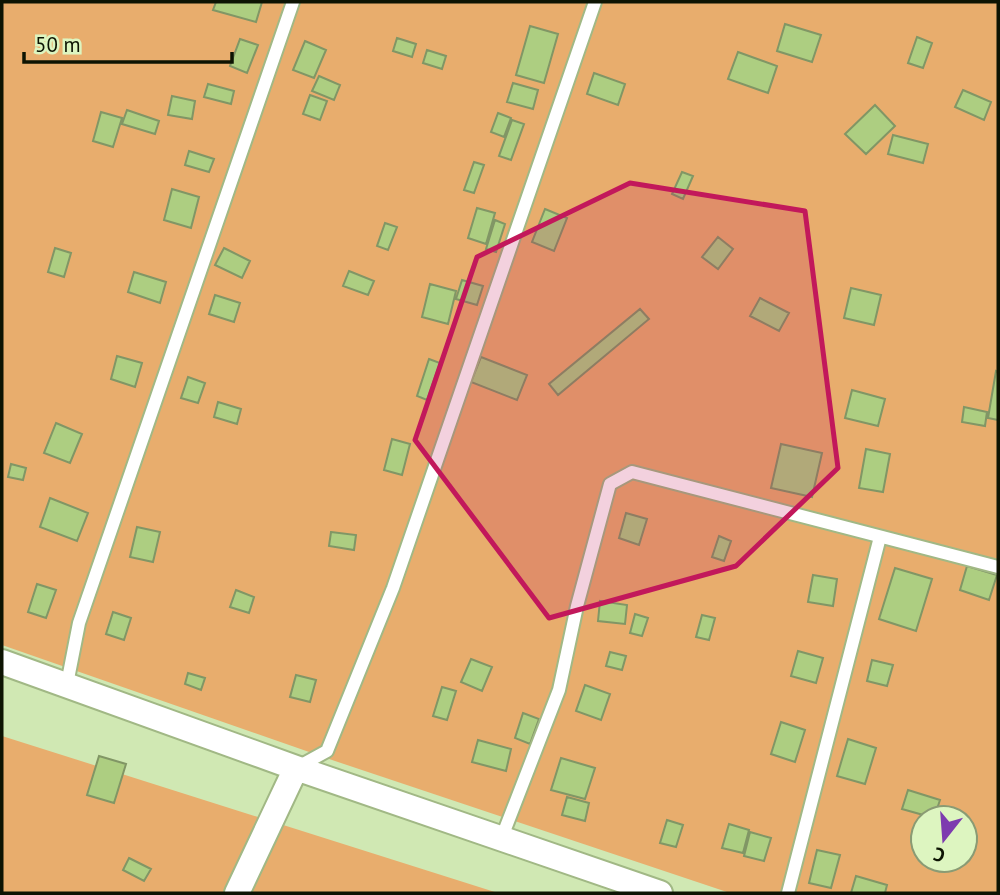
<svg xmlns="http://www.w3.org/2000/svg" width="1000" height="895" font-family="'PT Sans',sans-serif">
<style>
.green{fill:#e8ad6d;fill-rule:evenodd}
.building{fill:#adce81;stroke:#819665;stroke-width:2}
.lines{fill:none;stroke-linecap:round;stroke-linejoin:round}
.service-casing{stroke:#a1b885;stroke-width:16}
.minor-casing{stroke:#a1b885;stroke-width:28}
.service{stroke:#fff;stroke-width:12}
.minor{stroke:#fff;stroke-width:24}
.marked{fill:#c2185b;fill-opacity:0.2;stroke:#c2185b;stroke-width:5;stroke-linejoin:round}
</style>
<rect width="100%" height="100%" fill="#d0e8b3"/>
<path class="green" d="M2 2H998V893H730L335 761 2 645ZM923 818H965V860H923Z
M2 736 498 893H2Z"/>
<path class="building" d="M216 2H262L256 22 213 10Z
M785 24 821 35 812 62 777 51Z
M530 26 558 34 544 83 516 75Z
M917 37 932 43 923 68 908 63Z
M397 38 416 44 412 57 393 51Z
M240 39 258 45 247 73 230 66Z
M305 41 326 50 314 78 293 70Z
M427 50 446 56 442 69 423 63Z
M738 52 777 66 768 93 728 79Z
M594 73 625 84 618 105 587 94Z
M319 76 340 85 334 100 312 91Z
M513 83 538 90 533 109 507 102Z
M208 84 234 91 231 104 204 97Z
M963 90 991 102 984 120 955 107Z
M310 95 327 101 320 120 303 114Z
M172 96 195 101 192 119 168 115Z
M875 105 895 126 866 154 845 134Z
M127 110 159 121 155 134 122 124Z
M101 112 122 118 113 147 93 141Z
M498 113 511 118 504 137 491 132Z
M512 120 524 124 511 160 499 156Z
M893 135 928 144 923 163 888 154Z
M189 151 214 159 209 172 185 165Z
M474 162 484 165 474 193 464 190Z
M682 172 693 176 683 199 672 194Z
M172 189 199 197 191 228 164 220Z
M477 208 495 213 486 244 468 238Z
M545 209 567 218 554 251 532 242Z
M495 220 505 224 496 252 486 249Z
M385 223 397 227 388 250 377 246Z
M718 237 733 249 718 269 702 257Z
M55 248 71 253 64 277 48 272Z
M224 248 250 261 242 278 215 265Z
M349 271 374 281 368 295 343 286Z
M134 272 166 282 160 303 128 292Z
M462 280 483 286 477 305 456 299Z
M430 284 456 291 448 324 422 317Z
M851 288 881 295 874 325 844 318Z
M215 295 240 303 234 322 209 314Z
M760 298 789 313 779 331 750 316Z
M640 309 649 319 558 395 549 384Z
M117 356 142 363 135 387 111 379Z
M481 357 527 375 517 400 471 382Z
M429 359 440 363 427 400 417 396Z
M996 371 998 372V420L988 418Z
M188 377 205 383 198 403 181 398Z
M852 390 885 399 878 426 845 418Z
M218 402 241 409 237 424 214 417Z
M964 407 987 412 985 426 962 422Z
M56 423 82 434 70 463 44 453Z
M392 439 410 444 402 475 384 470Z
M781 444 822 453 812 497 771 488Z
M866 449 890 454 883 492 859 488Z
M11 464 26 468 23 480 8 477Z
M50 498 88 513 77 541 40 527Z
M626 513 647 519 639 545 619 538Z
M137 527 160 532 153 562 130 557Z
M331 532 356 535 354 550 329 546Z
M719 536 731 541 724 561 712 557Z
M967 566 997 575 989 600 960 590Z
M895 568 932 579 916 631 879 619Z
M813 575 837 579 833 606 808 602Z
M37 584 56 590 46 618 28 612Z
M236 590 254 597 249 613 230 607Z
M600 601 627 605 625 624 598 621Z
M113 612 131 618 124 640 106 634Z
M635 614 648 618 642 636 630 633Z
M702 615 715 618 709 640 696 637Z
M798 651 823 658 816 683 791 676Z
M610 652 626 656 622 670 606 666Z
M471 659 492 667 482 691 461 682Z
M872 660 893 665 887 686 867 681Z
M188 673 205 678 201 690 185 684Z
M296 675 316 680 310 702 290 697Z
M585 685 610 694 601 720 576 711Z
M442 687 456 691 447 720 433 716Z
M523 713 539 719 530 744 515 738Z
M781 722 805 730 795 762 771 754Z
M848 739 876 748 865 784 837 776Z
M478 740 511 749 506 771 472 762Z
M99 756 126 764 114 803 87 795Z
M561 758 595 768 585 799 551 790Z
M908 790 940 800 934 818 902 809Z
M567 797 589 803 585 821 562 815Z
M667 820 683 825 676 847 660 843Z
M729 824 749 830 743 853 722 848Z
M750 832 771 838 764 861 744 856Z
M817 850 840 855 831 888 809 883Z
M129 858 151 869 144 881 123 870Z
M856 876 887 885 885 893H851Z"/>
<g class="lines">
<g class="service-casing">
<path id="service" d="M67 684 79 623 293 2
M296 768 327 751 393 588 595 2
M502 837 559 690 577 606 610 484 632 472 998 567
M788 893 880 537"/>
</g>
<g class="minor-casing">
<path id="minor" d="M2 662 296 768 660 893
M237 893 296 768"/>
</g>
<use href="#service" class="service"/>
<use href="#minor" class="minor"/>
</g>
<path class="marked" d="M630 183 805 211 838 468 736 566 549 618 415 440 477 257Z"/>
<rect width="1000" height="895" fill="none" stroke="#0d1403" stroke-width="7"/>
<g transform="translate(944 839) rotate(197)"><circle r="33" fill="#ddf5c0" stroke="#8a9b74" stroke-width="2"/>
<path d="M0-5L12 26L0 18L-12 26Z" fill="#7d3baf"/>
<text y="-10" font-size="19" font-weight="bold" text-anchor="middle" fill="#0d1403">С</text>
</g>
<path d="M24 52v10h208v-10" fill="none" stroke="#0d1403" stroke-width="3.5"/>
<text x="35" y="52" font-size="21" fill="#0d1403" stroke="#ddf5c0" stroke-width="5" paint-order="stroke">50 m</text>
</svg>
